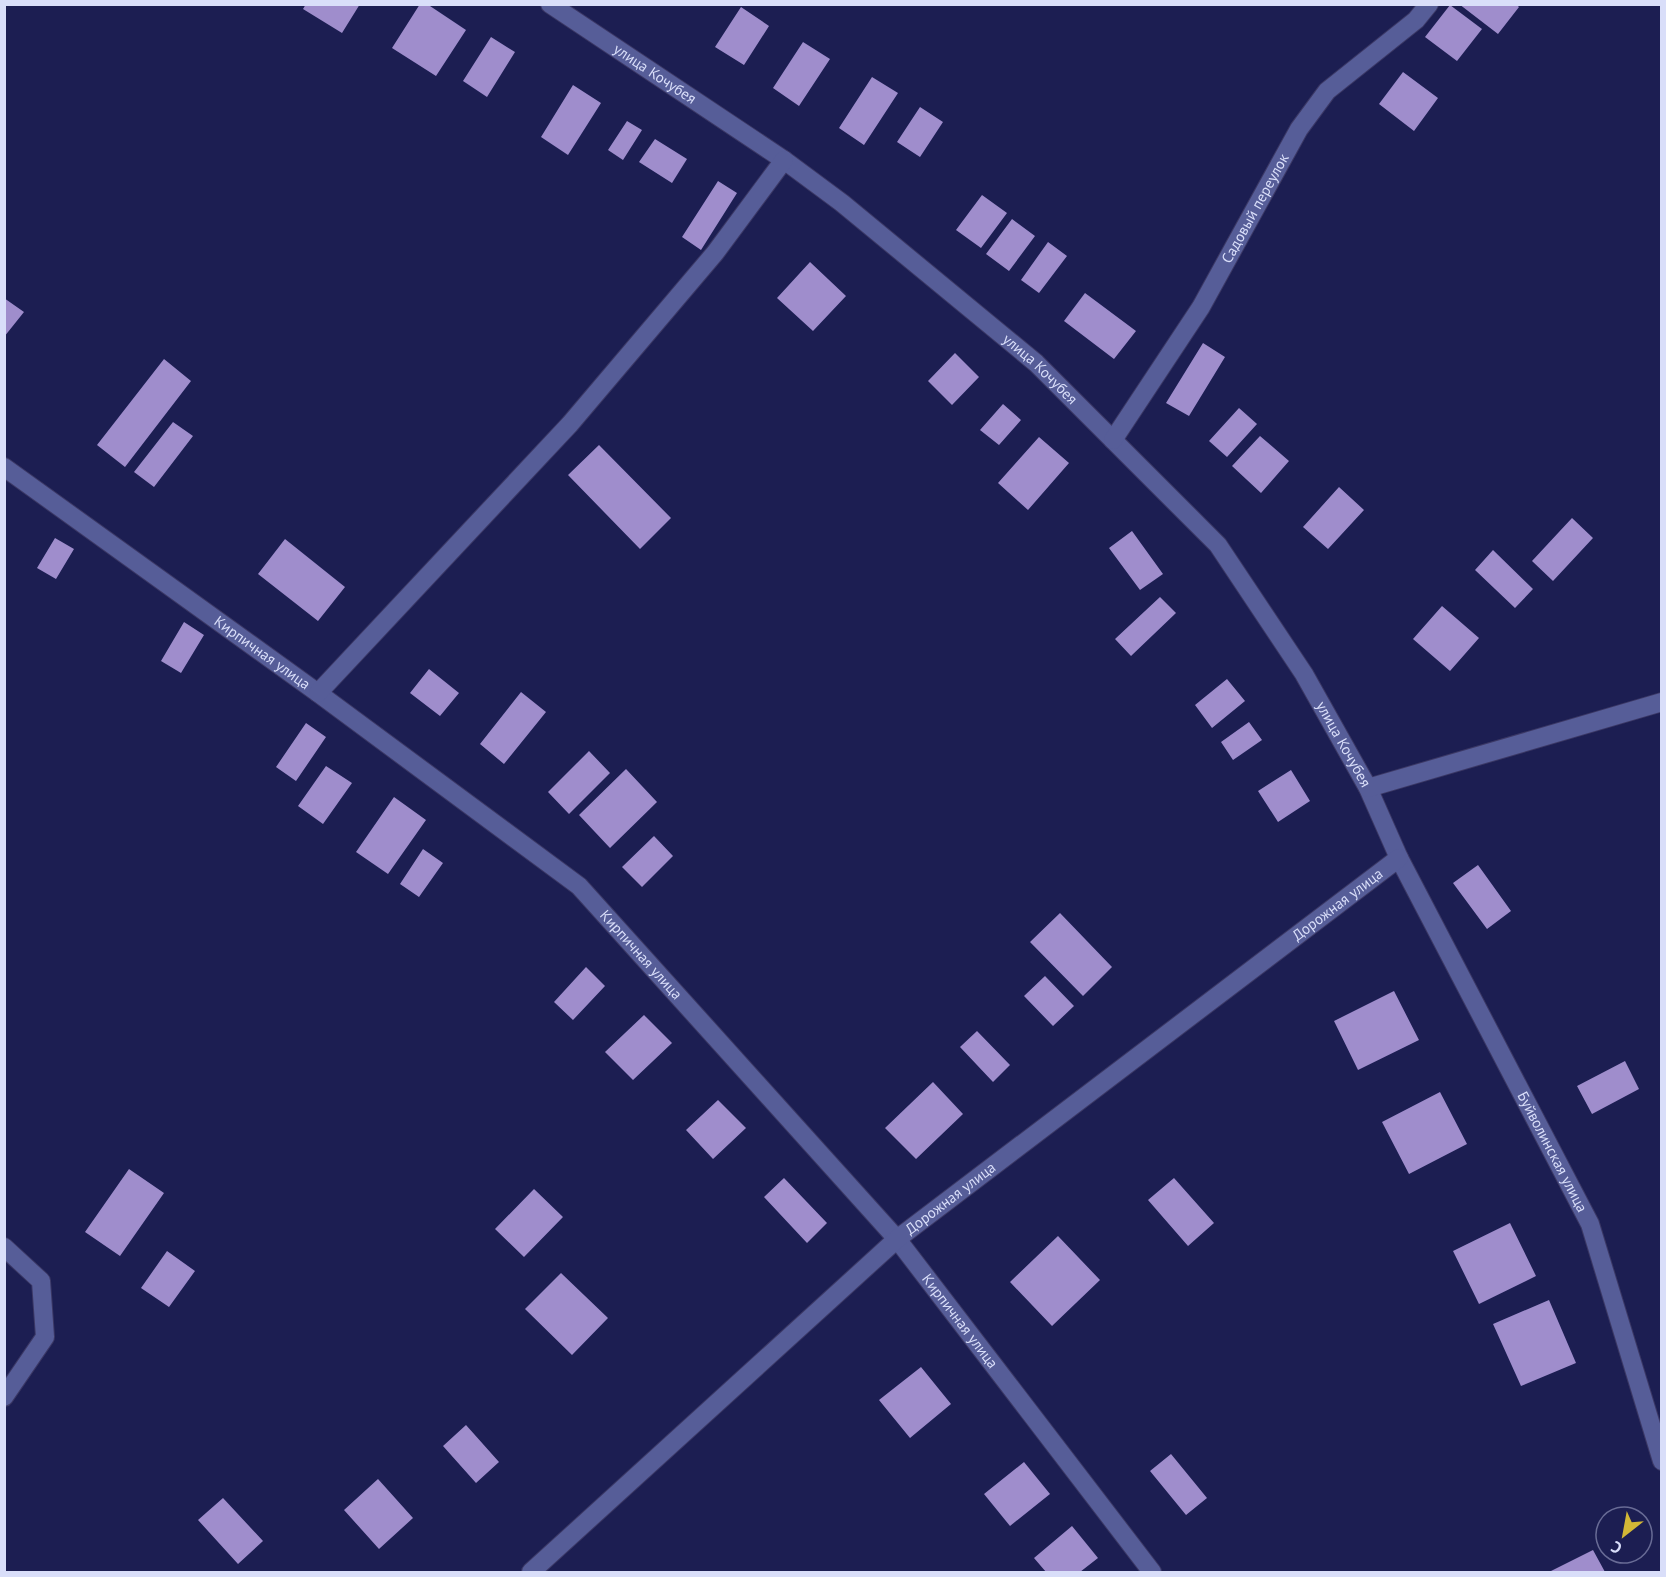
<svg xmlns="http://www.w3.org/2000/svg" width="1666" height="1577" font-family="'PT Sans',sans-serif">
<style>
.building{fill:#9f8dcc}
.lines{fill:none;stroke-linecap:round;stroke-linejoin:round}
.minor-casing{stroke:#3b3865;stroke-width:20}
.minor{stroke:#565d98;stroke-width:18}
.labels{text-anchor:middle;stroke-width:6;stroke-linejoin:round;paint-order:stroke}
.street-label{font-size:15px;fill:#d9def9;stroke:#1c1e52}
</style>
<rect width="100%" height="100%" fill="#1c1e52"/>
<path class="building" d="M306 4H360L342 33 303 9Z
M420 4H427L466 30 436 76 392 48Z
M1459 4H1516L1519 7 1498 34Z
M1450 5 1482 29 1457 61 1425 37Z
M741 7 769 26 744 65 715 47Z
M491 37 515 52 487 97 463 81Z
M803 42 830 59 799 106 773 88Z
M1403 72 1438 98 1414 131 1379 104Z
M872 77 898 93 864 145 839 128Z
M573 85 601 103 568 155 541 137Z
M920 107 943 122 920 157 897 142Z
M627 121 642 130 623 160 608 150Z
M655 139 687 159 672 183 639 162Z
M718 181 737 193 701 250 682 237Z
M982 195 1007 213 981 248 956 230Z
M1012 219 1035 236 1009 271 986 254Z
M1048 242 1067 256 1039 293 1021 280Z
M810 262 846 296 813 331 777 298Z
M1085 293 1136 331 1114 359 1064 321Z
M4 298 24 312 4 337Z
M1203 343 1225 357 1189 416 1166 403Z
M955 353 979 377 952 405 928 381Z
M164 359 191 381 125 467 97 445Z
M1003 404 1021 420 999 445 980 430Z
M1239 408 1257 424 1227 457 1209 441Z
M173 422 193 436 154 487 134 472Z
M1260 436 1289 461 1261 493 1232 466Z
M1039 437 1069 463 1028 510 998 483Z
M599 445 671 518 640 549 568 475Z
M1339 487 1364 510 1328 549 1303 527Z
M1572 518 1593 538 1553 581 1532 561Z
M1132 531 1163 574 1140 590 1109 548Z
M55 538 74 549 56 579 37 568Z
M285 539 345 587 318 621 258 574Z
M1493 550 1533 589 1515 608 1475 570Z
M1160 597 1176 613 1131 656 1115 639Z
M1442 606 1479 638 1450 671 1413 639Z
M184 622 204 635 181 673 161 661Z
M429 669 459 693 440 716 410 693Z
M1227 679 1245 701 1212 728 1195 705Z
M521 692 546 712 504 764 480 744Z
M1249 722 1262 740 1233 760 1221 742Z
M306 723 326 737 296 781 276 767Z
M589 751 610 773 569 814 548 792Z
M326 766 352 783 323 824 298 806Z
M626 769 657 802 610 848 579 815Z
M1291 770 1310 801 1278 822 1258 791Z
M394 797 426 820 388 874 356 852Z
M654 836 673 856 642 887 622 867Z
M423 849 443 863 419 897 400 884Z
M1478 865 1511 911 1487 929 1453 883Z
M1060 913 1112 967 1083 996 1030 942Z
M586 967 605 986 573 1020 554 1002Z
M1045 976 1074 1006 1053 1026 1024 996Z
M1394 991 1419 1040 1358 1070 1334 1021Z
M644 1015 672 1043 633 1080 605 1052Z
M977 1031 1010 1065 993 1082 960 1047Z
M1625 1061 1639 1089 1592 1114 1577 1086Z
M933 1082 963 1114 916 1159 885 1128Z
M1440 1092 1467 1144 1409 1174 1382 1122Z
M718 1100 746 1128 713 1159 686 1130Z
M129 1169 164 1193 120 1256 85 1232Z
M784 1178 827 1223 807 1243 764 1197Z
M1174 1178 1214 1223 1188 1246 1148 1200Z
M534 1189 563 1217 524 1257 495 1229Z
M1510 1223 1536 1276 1479 1304 1453 1251Z
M1058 1236 1100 1280 1052 1326 1010 1282Z
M167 1251 195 1271 169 1307 141 1288Z
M561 1273 608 1318 572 1355 525 1309Z
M1549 1300 1576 1363 1521 1386 1493 1324Z
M921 1367 951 1404 910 1438 879 1400Z
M466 1425 499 1462 476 1483 443 1446Z
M1171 1454 1207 1498 1186 1515 1150 1471Z
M1024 1462 1050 1494 1010 1526 984 1494Z
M378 1479 413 1518 379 1549 344 1510Z
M223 1498 263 1541 238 1564 198 1520Z
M1072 1526 1098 1558 1080 1572H1046L1034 1558Z
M1593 1550 1605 1572H1549Z"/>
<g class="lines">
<g class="minor-casing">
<g id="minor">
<path id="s1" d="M550 4 784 160 842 203 1036 363 1218 545 1304 674 1368 788 1399 858 1590 1224 1662 1461"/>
<path id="s2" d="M1113 440 1201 307 1299 129 1327 91 1416 20 1429 4"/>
<path id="s3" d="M4 467 318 693 579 886 897 1239 1152 1572"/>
<path d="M318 693 570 424 715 253 784 160"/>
<path d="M1368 788 1662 702"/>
<path d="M4 1247 41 1281 45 1337 4 1397"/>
<path id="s4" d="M531 1572 897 1239 1399 858"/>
</g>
</g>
<use href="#minor" class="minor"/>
</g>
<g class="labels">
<g class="street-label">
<text dy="5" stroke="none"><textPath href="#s1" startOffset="126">улица Кочубея</textPath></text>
<text dy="5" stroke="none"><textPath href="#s2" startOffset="272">Садовый переулок</textPath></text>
<text dy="5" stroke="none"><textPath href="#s1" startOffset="612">улица Кочубея</textPath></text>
<text dy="5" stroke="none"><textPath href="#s3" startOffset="318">Кирпичная улица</textPath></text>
<text dy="5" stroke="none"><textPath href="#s1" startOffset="1098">улица Кочубея</textPath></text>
<text dy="5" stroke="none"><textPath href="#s4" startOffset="1048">Дорожная улица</textPath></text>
<text dy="5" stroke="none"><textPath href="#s3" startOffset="804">Кирпичная улица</textPath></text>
<text dy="5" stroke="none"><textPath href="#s1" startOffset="1556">Буйволинская улица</textPath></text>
<text dy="5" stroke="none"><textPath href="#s4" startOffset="562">Дорожная улица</textPath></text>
<text dy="5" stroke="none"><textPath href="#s3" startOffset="1290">Кирпичная улица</textPath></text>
</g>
</g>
<rect width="1666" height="1577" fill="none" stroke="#d9def9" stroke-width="12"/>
<g transform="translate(1624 1535) rotate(211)"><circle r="28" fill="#1c1e52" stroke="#686b95" stroke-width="1.5"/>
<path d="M0-4.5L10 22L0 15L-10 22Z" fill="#d2b736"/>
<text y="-9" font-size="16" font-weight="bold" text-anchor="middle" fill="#d9def9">С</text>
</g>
</svg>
